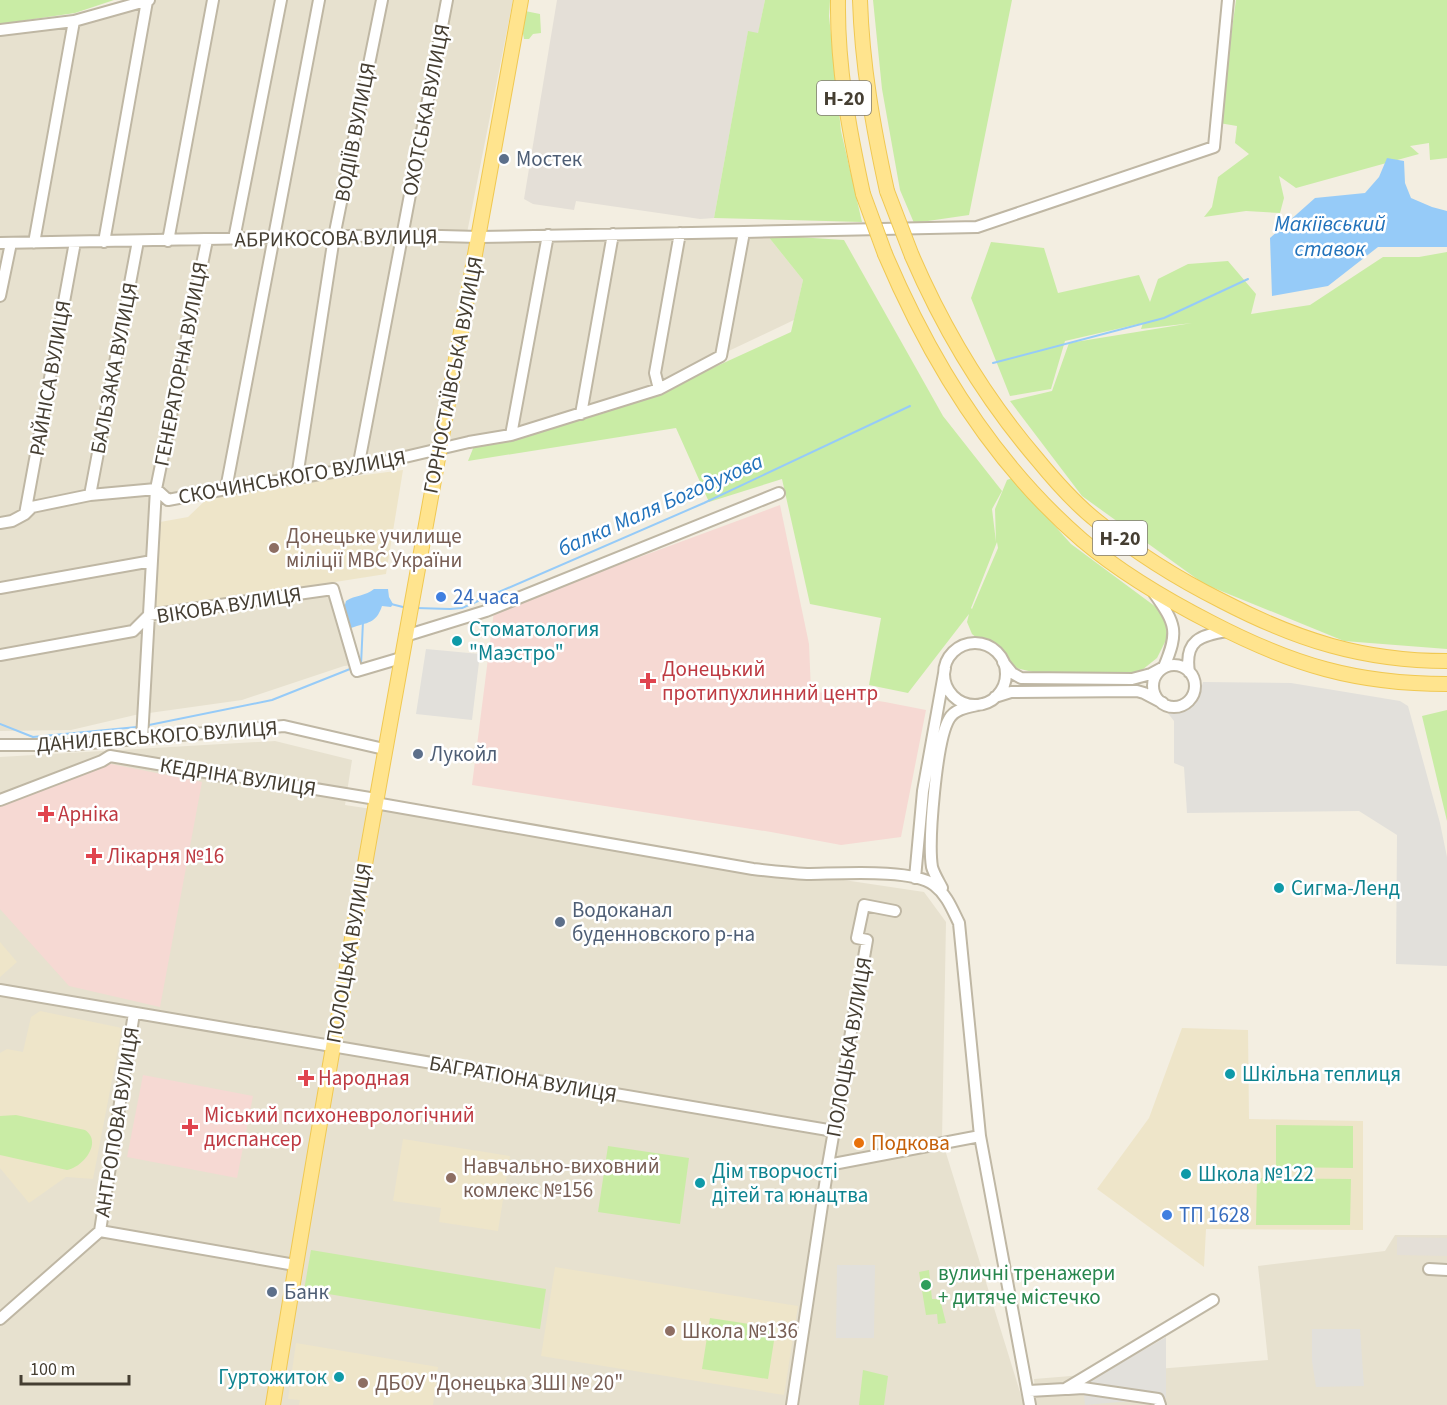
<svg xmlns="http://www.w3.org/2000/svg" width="1447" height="1405" font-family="'Source Sans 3',sans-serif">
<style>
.residential{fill:#e7e1cf}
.industrial{fill:#e4dfd7}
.education{fill:#eee5c9}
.medical{fill:#f6d9d3}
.green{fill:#c9eca5;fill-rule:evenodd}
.parking{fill:#e2e0db}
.water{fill:#96cbf8}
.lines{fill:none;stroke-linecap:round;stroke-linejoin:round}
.stream{stroke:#96cbf8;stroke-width:2}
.minor-casing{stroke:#bfb7a4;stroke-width:14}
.major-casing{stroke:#f0c852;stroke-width:16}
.minor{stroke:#fff;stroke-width:10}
.major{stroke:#ffe48e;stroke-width:14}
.major-bridge-casing{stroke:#f0c852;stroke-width:16;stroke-linecap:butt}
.major-bridge{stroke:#ffe48e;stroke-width:14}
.service-dot{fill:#5c6f8a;stroke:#fff;stroke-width:2}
.education-dot{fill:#8d6e63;stroke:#fff;stroke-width:2}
.shop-dot{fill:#3f7fe0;stroke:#fff;stroke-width:2}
.culture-dot{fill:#0f9aa8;stroke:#fff;stroke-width:2}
.health-dot{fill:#e0444e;stroke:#fff;stroke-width:2}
.food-dot{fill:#e8710a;stroke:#fff;stroke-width:2}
.leisure-dot{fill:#2e9e5b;stroke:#fff;stroke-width:2}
.labels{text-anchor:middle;stroke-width:5;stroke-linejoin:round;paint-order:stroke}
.shield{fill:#fff;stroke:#7d7870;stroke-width:1.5}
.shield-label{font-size:20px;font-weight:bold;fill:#453e32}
.street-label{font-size:21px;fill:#453e32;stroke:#fff}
.service-label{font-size:21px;fill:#4e5e75;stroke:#fff;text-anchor:start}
.education-label{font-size:21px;fill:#785e54;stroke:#fff;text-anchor:start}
.shop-label{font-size:21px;fill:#366cbe;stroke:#fff;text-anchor:start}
.culture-label{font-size:21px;fill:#0d838f;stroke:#fff;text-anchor:start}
.health-label{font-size:21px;fill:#be3a42;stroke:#fff;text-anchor:start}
.food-label{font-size:21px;fill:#c56008;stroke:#fff;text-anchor:start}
.leisure-label{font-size:21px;fill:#27864d;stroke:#fff;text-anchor:start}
.water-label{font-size:22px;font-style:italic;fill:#2172bb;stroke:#fff}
</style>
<rect width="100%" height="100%" fill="#f3eee1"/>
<path class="residential" d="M122 0H513L466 238 767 235 803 280 794 320 661 383 512 433 155 498 146 619 332 592 354 665 344 666 242 700 135 715 71 730 0 731V27L71 17Z
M275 741 352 760 345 805 924 892 946 922 942 1140 1024 1405H0V757Z
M1395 1235H1447V1405H1036L1034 1379 1268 1360 1258 1266 1385 1251Z"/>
<path class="industrial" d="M557 0H765L758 34 748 32 714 218 700 219 576 201 574 210 533 204 524 199Z
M1397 1237 1447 1238V1256L1397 1255Z"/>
<path class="education" d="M403 470 386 574 151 611 160 522 188 517 211 495Z
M0 942 17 962 0 977Z
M40 1011 122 1028 93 1179 66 1177 29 1203 0 1168V1053L7 1049 23 1052 31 1017Z
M1182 1028 1248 1030 1249 1119 1363 1121V1230L1206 1229 1204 1267 1097 1189 1149 1118Z
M403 1139 510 1156 498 1231 439 1222 441 1208 393 1201Z
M555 1267 798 1306 784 1395 541 1356Z
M296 1343 438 1367 433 1405H299L300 1400 288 1399Z"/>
<path class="medical" d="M780 505 809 644 811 691 885 702 926 710 901 837 841 845 771 832 472 785 494 611Z
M96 761 202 782 160 1007 69 986 0 909V804Z
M143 1075 253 1096 237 1178 127 1157Z"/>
<path class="green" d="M0 0H114L75 13 0 24Z
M765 0H830L829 16 841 131 862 222 714 218 748 31 758 33Z
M873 0H1012L969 215 914 223 900 190 882 89Z
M1236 0H1447V158L1430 160 1429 143 1410 146 1419 154 1296 188 1279 176 1284 198 1280 213 1246 211 1204 217 1212 207 1218 177 1249 154 1235 143 1237 126 1219 123Z
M525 11 540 14 541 33 533 34 529 39H524L521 23Z
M767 235 844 240 943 416 1002 491 992 509 996 542 995 509 1007 480 1012 478 1071 544 1160 610 1170 632 1157 658 1137 674 1058 678 1012 667 972 634 967 622 969 614 908 693 869 685 881 618 810 604 782 479 709 502 676 428 468 461 474 446 658 393 791 332 803 280ZM997 542 998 548 972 609 971 608Z
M991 242 1044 248 1058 293 1139 275 1150 302 1158 279 1188 264 1228 261 1256 294 1251 314 1310 305 1383 257H1419L1447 252V649L1344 641 1204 584 1082 496 1010 401 1052 391 1069 343 1192 323 1141 329 1143 323 1065 341 1051 389 1010 396 971 298Z
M1447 710V821L1422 716Z
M16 1115 85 1130C103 1142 83 1167 67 1170L0 1155V1116Z
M1276 1125 1353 1126V1168L1276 1167Z
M608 1146 689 1158 680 1224 598 1212Z
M1257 1178 1351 1179 1350 1225H1256Z
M311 1250 546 1289 540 1329 304 1290Z
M929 1270 932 1299H940L946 1323 938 1324 937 1314 926 1315 919 1272Z
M710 1318 776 1328 768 1379 702 1369Z
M863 1370 888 1376 884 1405H859Z"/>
<path class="parking" d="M426 649 480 654 472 720 416 714Z
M1203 682 1291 683 1400 701 1408 706 1440 823 1447 857V966L1396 964 1397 835 1359 811 1187 813 1184 767 1174 763V721L1167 712H1182L1194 705 1198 699Z
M837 1265H875L874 1338H836Z
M1312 1329H1360L1364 1386 1316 1387 1312 1361Z
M1166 1337V1398L1085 1405 1083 1385Z"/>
<path class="water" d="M1387 158 1404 161 1405 183 1411 198 1432 207 1447 211V247H1378L1328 286 1272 296 1270 238 1315 198 1365 193 1379 177Z
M374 589H388L389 597 393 604 391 607 382 606C376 624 368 622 351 628L343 612 346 601C355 595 366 596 374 589Z"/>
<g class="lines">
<path class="stream" d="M993 363 1164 318 1248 279
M391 604 403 607
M416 608 450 609 462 608 704 503 910 406
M361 665 363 621
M0 724 33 737 137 727
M149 725 272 700 350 669"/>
<g class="minor-casing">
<path id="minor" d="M0 30 74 21 149 0
M234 239 281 0
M168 241 213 0
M104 242 147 1
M0 243 403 235 479 237 744 232 977 227 1214 147 1228 0
M34 243 74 21
M0 296 11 243
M659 389 655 373 680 233
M581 414 613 234
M511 435 548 235
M358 468 447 0
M297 477 334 237 382 0
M226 489 319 0
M90 495 138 241
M25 514 75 242
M0 523 12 521 25 514 32 507 90 495 156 489 168 500 226 489 358 468 469 442 511 435 659 389 721 356 744 232
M0 588 152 561
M405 636 486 611 779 493
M944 674a31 31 0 1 1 62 0a31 31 0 1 1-62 0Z
M0 655 133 631 149 615 333 589 357 671 401 658
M1003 662 1012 673 1021 678 1132 679 1151 674 1164 667C1179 631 1176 624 1154 593
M1153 686a21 21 0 1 1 42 0a21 21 0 1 1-42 0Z
M1189 672C1184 640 1201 635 1227 631
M995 697 1011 692 1137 691 1144 693 1163 703
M142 739 156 489 207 240
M0 745H68L284 726 384 749
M0 800 102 761 110 756 205 772 229 778 236 776 376 799
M375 803 753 869C771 871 789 873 807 874 836 874 913 868 934 885 947 895 952 909 959 923L980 1136 1030 1405
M915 878 923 791 945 668
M942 888C939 882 934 874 932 867 928 842 936 741 949 719 955 708 970 707 982 704
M0 990 834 1131
M828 1165 980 1136
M100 1231 134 1013
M1429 1269 1447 1270
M0 1319 100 1231 295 1265
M1068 1389 1083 1388 1158 1399 1160 1405
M1029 1391 1065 1389 1213 1300
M792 1405 828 1165 867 940 857 938 864 905 895 911"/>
</g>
<g class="major-casing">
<path id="major" d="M838 0C837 66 849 130 863 194
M860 0C862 65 873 127 887 191
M885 254C930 360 994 464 1082 540 1121 573 1167 600 1212 623 1293 665 1356 684 1447 684
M912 256C944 330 984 397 1037 459 1055 481 1074 503 1097 521 1135 552 1178 579 1222 601 1297 640 1363 661 1447 661
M273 1405C349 935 437 468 521 0"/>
</g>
<use href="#minor" class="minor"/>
<use href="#major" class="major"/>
<g class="major-bridge-casing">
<path id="major-bridge" d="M887 191 912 256
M863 194 885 254"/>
</g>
<use href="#major-bridge" class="major-bridge"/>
</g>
<g class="service-dot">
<circle cx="504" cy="159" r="6"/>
<circle cx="418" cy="754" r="6"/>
<circle cx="560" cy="922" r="6"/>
<circle cx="272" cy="1292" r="6"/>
</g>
<g class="education-dot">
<circle cx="274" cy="548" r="6"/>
<circle cx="451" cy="1178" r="6"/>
<circle cx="670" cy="1331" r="6"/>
<circle cx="363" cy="1383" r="6"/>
</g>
<g class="shop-dot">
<circle cx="441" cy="597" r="6"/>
<circle cx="1167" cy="1215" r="6"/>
</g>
<g class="culture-dot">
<circle cx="457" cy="641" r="6"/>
<circle cx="1279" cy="888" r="6"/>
<circle cx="1230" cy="1074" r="6"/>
<circle cx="1186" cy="1174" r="6"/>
<circle cx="700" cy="1183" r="6"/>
<circle cx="339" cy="1377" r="6"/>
</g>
<g class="health-dot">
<path d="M645 672h6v6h6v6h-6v6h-6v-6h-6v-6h6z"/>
<path d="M43 805h6v6h6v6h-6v6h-6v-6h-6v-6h6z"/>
<path d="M91 847h6v6h6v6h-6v6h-6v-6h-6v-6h6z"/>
<path d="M303 1069h6v6h6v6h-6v6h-6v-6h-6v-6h6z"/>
<path d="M187 1118h6v6h6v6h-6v6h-6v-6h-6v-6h6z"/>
</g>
<circle class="food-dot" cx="859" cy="1143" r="6"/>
<circle class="leisure-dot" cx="926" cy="1285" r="6"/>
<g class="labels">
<g class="shield">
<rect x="817" y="81" width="54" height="34" rx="4.5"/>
<rect x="1093" y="521" width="54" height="34" rx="4.5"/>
</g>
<g class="shield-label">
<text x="844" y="105">Н-20</text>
<text x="1120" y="545">Н-20</text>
</g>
<g class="street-label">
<text transform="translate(426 110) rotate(-79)" y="7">ОХОТСЬКА ВУЛИЦЯ</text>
<text transform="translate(355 132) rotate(-79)" y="7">ВОДІЇВ ВУЛИЦЯ</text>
<text transform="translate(336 238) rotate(-1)" y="7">АБРИКОСОВА ВУЛИЦЯ</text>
<text transform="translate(181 364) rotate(-79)" y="7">ГЕНЕРАТОРНА ВУЛИЦЯ</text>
<text transform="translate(114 368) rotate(-79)" y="7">БАЛЬЗАКА ВУЛИЦЯ</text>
<text transform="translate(453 375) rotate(-79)" y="7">ГОРНОСТАЇВСЬКА ВУЛИЦЯ</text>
<text transform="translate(50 378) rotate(-80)" y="7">РАЙНІСА ВУЛИЦЯ</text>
<text transform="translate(292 477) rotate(-10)" y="7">СКОЧИНСЬКОГО ВУЛИЦЯ</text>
<text transform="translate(229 605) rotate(-9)" y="7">ВІКОВА ВУЛИЦЯ</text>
<text transform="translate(157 736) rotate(-4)" y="7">ДАНИЛЕВСЬКОГО ВУЛИЦЯ</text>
<text transform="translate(238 777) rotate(9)" y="7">КЕДРІНА ВУЛИЦЯ</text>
<text transform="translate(349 953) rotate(-80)" y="7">ПОЛОЦЬКА ВУЛИЦЯ</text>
<text transform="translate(849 1047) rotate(-80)" y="7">ПОЛОЦЬКА ВУЛИЦЯ</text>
<text transform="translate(523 1079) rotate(10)" y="7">БАГРАТІОНА ВУЛИЦЯ</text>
<text transform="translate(117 1122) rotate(-81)" y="7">АНТРОПОВА ВУЛИЦЯ</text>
</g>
<g class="service-label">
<text x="516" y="166">Мостек</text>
<text x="430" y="761">Лукойл</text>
<text x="572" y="917">Водоканал<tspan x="572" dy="24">буденновского р-на</tspan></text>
<text x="284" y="1299">Банк</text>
</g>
<g class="education-label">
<text x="286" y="543">Донецьке училище<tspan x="286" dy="24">міліції МВС України</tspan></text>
<text x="463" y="1173">Навчально-виховний<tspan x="463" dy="24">комлекс №156</tspan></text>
<text x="682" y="1338">Школа №136</text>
<text x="375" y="1390">ДБОУ "Донецька ЗШІ № 20"</text>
</g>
<g class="shop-label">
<text x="453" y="604">24 часа</text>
<text x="1179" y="1222">ТП 1628</text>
</g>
<g class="culture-label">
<text x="469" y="636">Стоматология<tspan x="469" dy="24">"Маэстро"</tspan></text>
<text x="1291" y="895">Сигма-Ленд</text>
<text x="1242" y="1081">Шкільна теплиця</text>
<text x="712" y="1178">Дім творчості<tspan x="712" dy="24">дітей та юнацтва</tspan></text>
<text x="1198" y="1181">Школа №122</text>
<text x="327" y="1384" text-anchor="end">Гуртожиток</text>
</g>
<g class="health-label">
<text x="662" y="676">Донецький<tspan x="662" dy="24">протипухлинний центр</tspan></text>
<text x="58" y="821">Арніка</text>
<text x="107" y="863">Лікарня №16</text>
<text x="318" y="1085">Народная</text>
<text x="204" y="1122">Міський психоневрологічний<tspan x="204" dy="24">диспансер</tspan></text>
</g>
<g class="food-label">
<text x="871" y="1150">Подкова</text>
</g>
<g class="leisure-label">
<text x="938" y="1280">вуличні тренажери<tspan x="938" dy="24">+ дитяче містечко</tspan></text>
</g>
<g class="water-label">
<text x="1330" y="231">Макіївський<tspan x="1330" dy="25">ставок</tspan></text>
<text transform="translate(660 504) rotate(-24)" y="8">балка Маля Богодухова</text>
</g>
</g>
<path d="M21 1375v9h108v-9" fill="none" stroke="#453e32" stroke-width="3"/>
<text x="30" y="1375" font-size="18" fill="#453e32" stroke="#ffffff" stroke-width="4.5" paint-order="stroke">100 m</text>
</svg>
